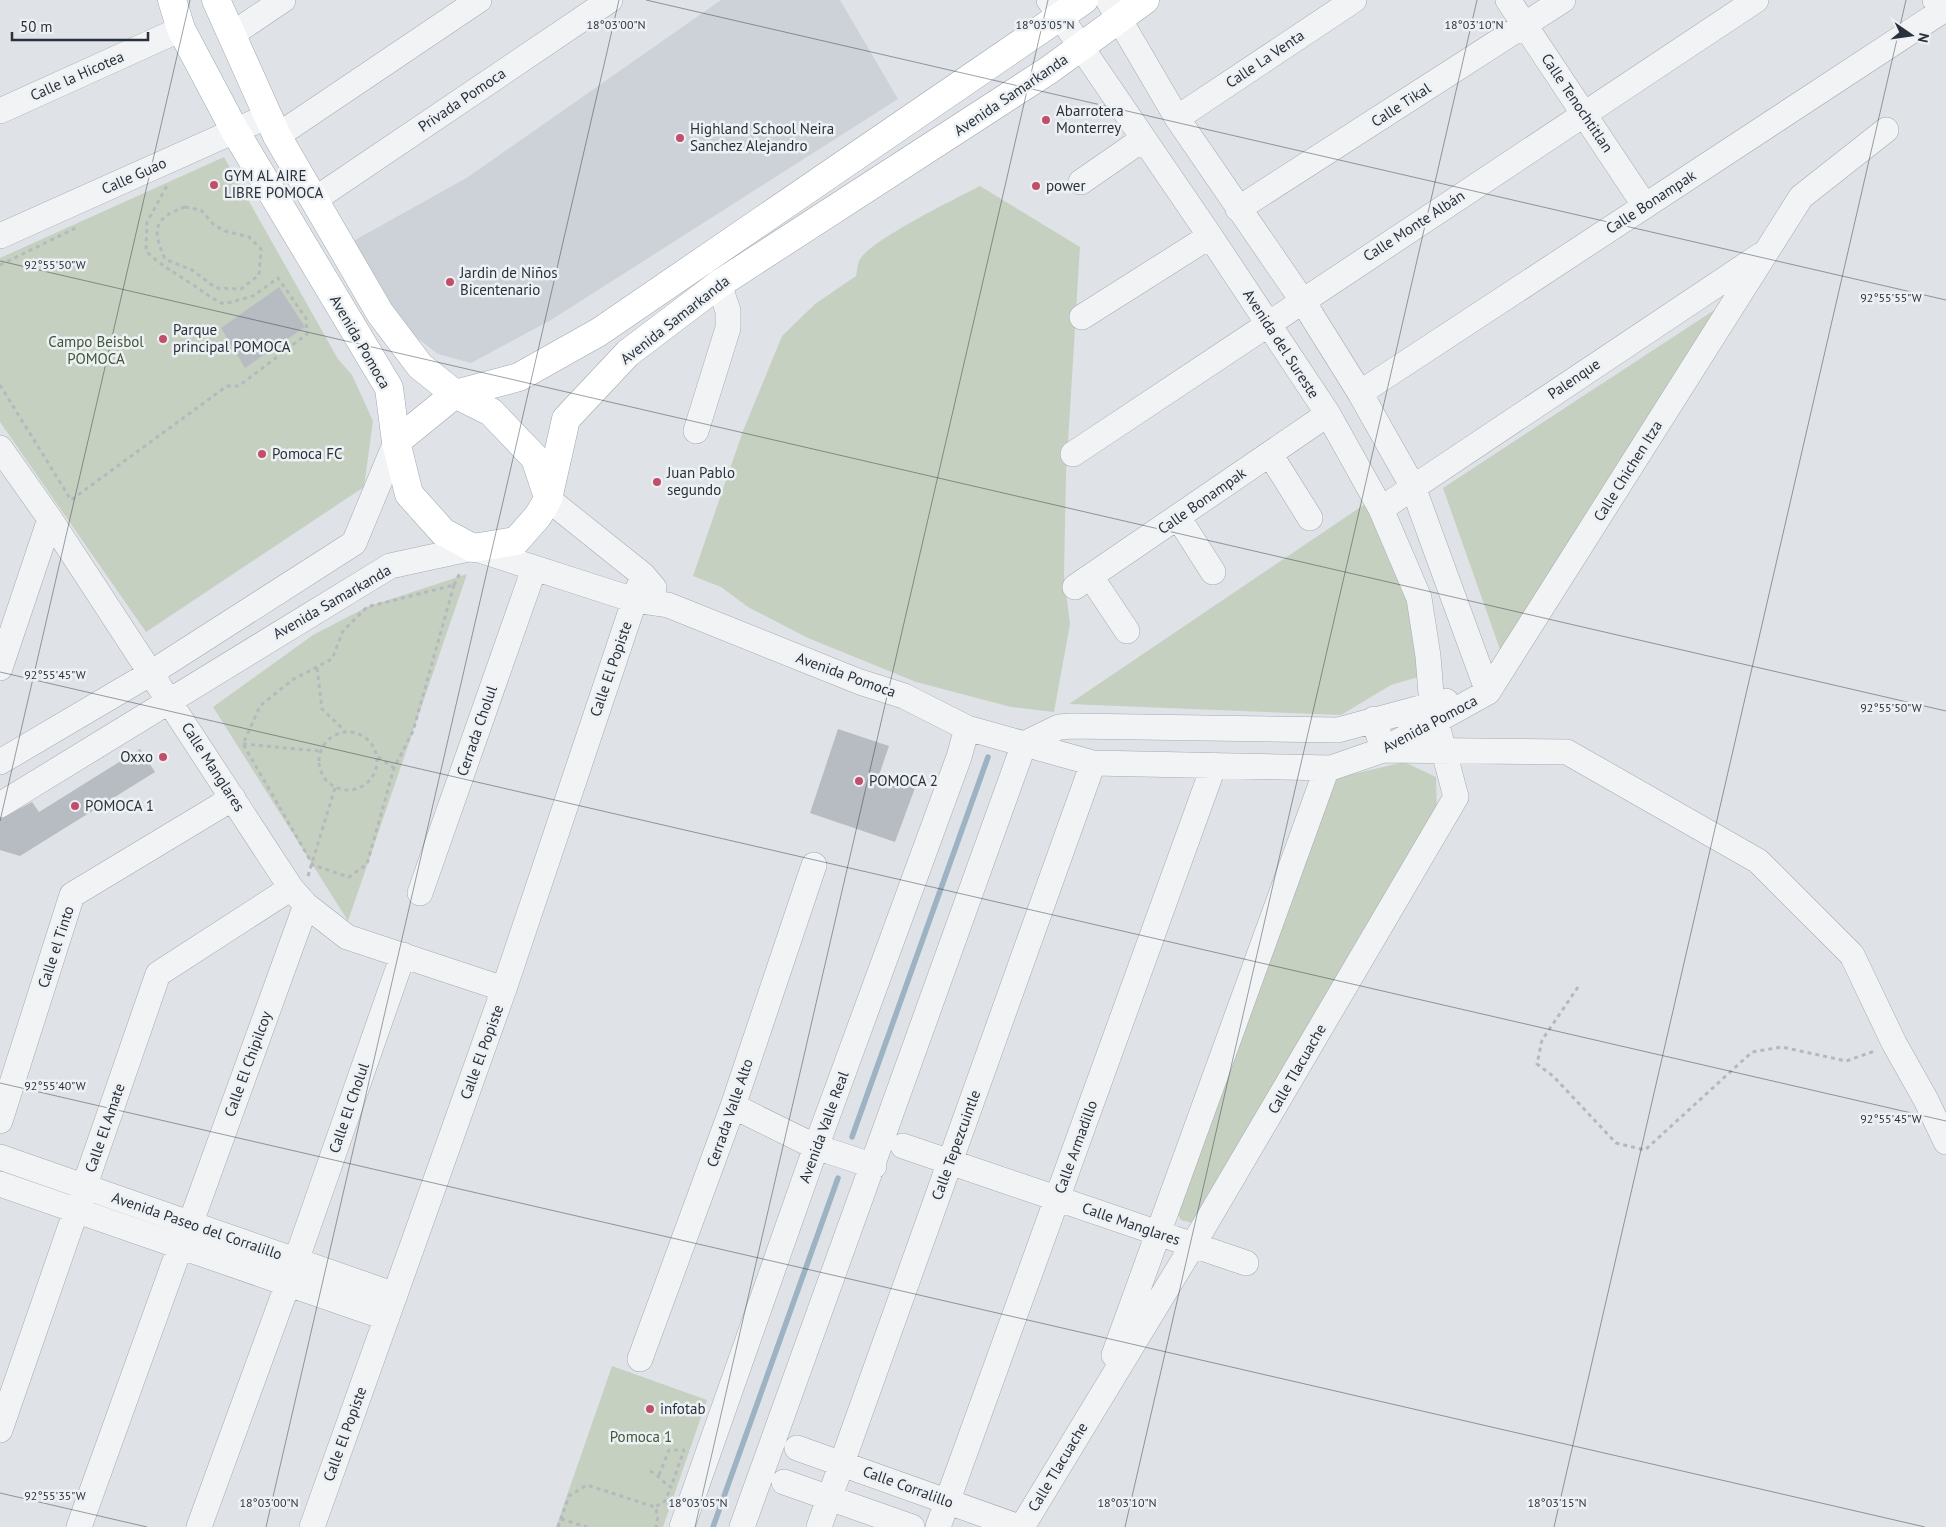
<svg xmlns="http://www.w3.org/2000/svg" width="1946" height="1527" font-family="'PT Sans',sans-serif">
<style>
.built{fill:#cdd2d8}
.green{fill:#c6d0c1}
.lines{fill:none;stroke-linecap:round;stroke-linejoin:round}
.stream{stroke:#9db3c4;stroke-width:5.5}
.building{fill:#b7bcc3}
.minor-casing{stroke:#a5aab0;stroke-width:26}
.major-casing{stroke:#9fa8b1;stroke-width:29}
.path{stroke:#b5b9be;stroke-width:3;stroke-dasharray:4 4;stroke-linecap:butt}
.minor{stroke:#f1f3f5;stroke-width:25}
.major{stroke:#fff;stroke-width:28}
.ticks{fill:none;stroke:#29323c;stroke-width:1;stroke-opacity:0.45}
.poi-dot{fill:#c14f6a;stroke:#eef1f4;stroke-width:2}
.labels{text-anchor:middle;stroke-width:5;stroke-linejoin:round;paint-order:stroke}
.street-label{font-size:15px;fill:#29323c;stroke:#eef1f4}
.poi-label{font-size:15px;fill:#29323c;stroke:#eef1f4;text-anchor:start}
.park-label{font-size:15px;fill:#415738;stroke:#eef1f4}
.ticks-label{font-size:12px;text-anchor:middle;fill:#29323c;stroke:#eef1f4;stroke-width:5;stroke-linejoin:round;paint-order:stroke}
</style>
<rect width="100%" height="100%" fill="#dfe3e7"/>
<path class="built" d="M721 0H840L898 99 551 320 471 363 438 354 395 321 348 244 468 177Z"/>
<path class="green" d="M224 157 338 359 352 375 373 421 364 487 146 632 0 422V258Z
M980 186 1080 247 1066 474 1064 576 1070 624 1054 712 1011 707 916 682 808 638 748 607 721 587 693 576 743 431 782 336 815 304 856 276C857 272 857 266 859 261 868 241 957 198 980 186Z
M1722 305 1503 658 1443 488Z
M1365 504 1417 598 1425 675 1391 685 1341 715 1069 704Z
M467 574 348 921 213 707 313 635 367 607Z
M1404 762 1436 777 1437 818 1193 1223 1181 1220 1176 1211 1332 779Z
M612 1366 707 1400 663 1527H556Z"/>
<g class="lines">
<path class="stream" d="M852 1137 988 757
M713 1527 838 1178"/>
</g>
<path class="building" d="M279 287 305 327 245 368 221 328Z
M838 729 889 746 879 775 915 788 895 842 810 813Z
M140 749 155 772 20 856 0 850V819L32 802 39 812Z"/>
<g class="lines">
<g class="minor-casing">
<path id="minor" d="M1108 0 1177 118 1302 300 1360 393 1413 487 1488 692
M1508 0 1645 206
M231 35 283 0
M0 111 181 29
M1177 118 1354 0
M277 136 479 0
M1081 182 1143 139
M314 200 610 0
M1238 209 1563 0
M0 236 268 116
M1082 317 1210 236
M1360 393 1942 11 1935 0
M696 431 728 328V311L719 284
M0 448 50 519 291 888 306 905 347 937 504 989
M1073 454 1756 0
M1270 454 1310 518
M548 499 643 575 654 588
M1381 509 1761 255
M1178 517 1213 572
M1091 577 1127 631
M1075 587 1328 414
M0 668 50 519
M1374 719 1383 750 1567 752 1758 861 1852 955 1894 1043 1926 1100 1946 1142
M1024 744 1059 727 1072 726 1338 730 1446 701
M0 762 151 673 354 543 396 442
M0 805 390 566 473 548 634 600 668 605 860 682 904 696 967 728 1093 763 1331 768 1383 750 1488 692 1801 197 1886 130
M420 893 534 569
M733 1106 816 1147 874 1166
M0 1121 72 895 233 798
M903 1146 1246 1263
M0 1157 395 1295
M0 1184 387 1318
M191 1222 306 905
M296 1261 403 955
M1114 1355 1327 768
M640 1359 733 1106 814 865
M0 1430 158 974 291 888
M797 1448 1019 1527
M784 1482 912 1527
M79 1527 180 1247
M199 1527 288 1283
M312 1527 504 989 643 575
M682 1527 816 1147 959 757 967 728
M742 1527 1024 744
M819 1527 1093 763
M938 1527 1214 765
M1022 1527 1193 1245 1456 797 1432 706 1428 656 1419 598 1381 509 1328 414 1210 236 1049 0"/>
</g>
<g class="major-casing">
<path id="major" d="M172 0 181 29 235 131 389 388 396 442 409 494 443 532 473 548 516 541 538 516 548 499 566 419 628 353 719 284 1049 70 1145 0
M216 0 277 136 380 313 420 366 455 394 491 412 535 458 548 497
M396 442 455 394 519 377 599 332 1084 0"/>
</g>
<path class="path" d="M185 207 201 210 214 225 225 231 249 237 261 249 259 275 241 289 216 288 192 270 165 259C152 230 153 218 185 207Z
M0 265 78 227
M0 385 71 500 227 386H239L307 334 306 318 278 278 253 296 224 304C210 298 200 289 187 281 172 271 159 264 146 251L147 222 168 184
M454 585 413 731 394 768 367 864 349 877 313 865 243 744 260 706 292 680 332 659 343 631 367 607Z
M454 585 460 573
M317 668 322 709 345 731
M319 761a29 29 0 1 1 58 0a29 29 0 1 1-58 0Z
M243 744 319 751
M378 757 394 768
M308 876 335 788
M1578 987 1542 1040 1537 1064 1553 1076 1616 1143 1645 1150 1752 1052 1782 1047 1846 1061 1875 1051
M650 1471C659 1475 662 1482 671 1487L665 1501 655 1507
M659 1475 669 1450H684L671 1487
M561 1519 587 1527
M558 1527 569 1496 587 1485 655 1507 658 1516 656 1527"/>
<use href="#minor" class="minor"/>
<use href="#major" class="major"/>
</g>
<path class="ticks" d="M646 0 1946 300M0 261 1946 711M0 672 1946 1121M0 821 190 0M0 1083 1925 1527M0 1493 147 1527M266 1527 619 0M695 1527 1048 0M1125 1527 1477 0M1554 1527 1906 0"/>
<g class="poi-dot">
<circle cx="1046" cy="120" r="5"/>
<circle cx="680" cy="138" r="5"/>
<circle cx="214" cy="185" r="5"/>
<circle cx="1036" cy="186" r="5"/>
<circle cx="450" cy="282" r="5"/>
<circle cx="163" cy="339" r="5"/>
<circle cx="262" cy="454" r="5"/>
<circle cx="657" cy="482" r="5"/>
<circle cx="163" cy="757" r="5"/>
<circle cx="859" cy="781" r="5"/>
<circle cx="75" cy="806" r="5"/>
<circle cx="650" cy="1409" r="5"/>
</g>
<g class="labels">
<g class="street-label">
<text transform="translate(1265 59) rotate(-34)" y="5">Calle La Venta</text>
<text transform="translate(77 76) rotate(-24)" y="5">Calle la Hicotea</text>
<text transform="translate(1011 95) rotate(-34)" y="5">Avenida Samarkanda</text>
<text transform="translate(462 100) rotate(-34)" y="5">Privada Pomoca</text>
<text transform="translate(1577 103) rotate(56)" y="5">Calle Tenochtitlan</text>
<text transform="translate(1401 105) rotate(-33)" y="5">Calle Tikal</text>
<text transform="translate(134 176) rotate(-24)" y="5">Calle Guao</text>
<text transform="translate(1651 202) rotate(-33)" y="5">Calle Bonampak</text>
<text transform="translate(1414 226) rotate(-33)" y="5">Calle Monte Albán</text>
<text transform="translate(675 320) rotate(-38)" y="5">Avenida Samarkanda</text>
<text transform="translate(360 342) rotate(60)" y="5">Avenida Pomoca</text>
<text transform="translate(1281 344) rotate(57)" y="5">Avenida del Sureste</text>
<text transform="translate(1574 379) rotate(-34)" y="5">Palenque</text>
<text transform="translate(1628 471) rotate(-58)" y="5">Calle Chichen Itza</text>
<text transform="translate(1202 501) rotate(-35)" y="5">Calle Bonampak</text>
<text transform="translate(332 602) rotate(-30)" y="5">Avenida Samarkanda</text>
<text transform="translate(611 669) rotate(-71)" y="5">Calle El Popiste</text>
<text transform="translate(846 675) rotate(20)" y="5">Avenida Pomoca</text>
<text transform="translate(1430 724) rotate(-28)" y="5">Avenida Pomoca</text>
<text transform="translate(477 731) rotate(-71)" y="5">Cerrada Cholul</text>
<text transform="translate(213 767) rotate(57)" y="5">Calle Manglares</text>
<text transform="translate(56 947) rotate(-72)" y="5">Calle el Tinto</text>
<text transform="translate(482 1052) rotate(-70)" y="5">Calle El Popiste</text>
<text transform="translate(248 1064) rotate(-70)" y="5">Calle El Chipilcoy</text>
<text transform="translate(1297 1069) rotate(-60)" y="5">Calle Tlacuache</text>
<text transform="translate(349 1108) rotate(-71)" y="5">Calle El Cholul</text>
<text transform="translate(730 1113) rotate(-71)" y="5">Cerrada Valle Alto</text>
<text transform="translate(824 1127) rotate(-70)" y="5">Avenida Valle Real</text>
<text transform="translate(105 1128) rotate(-71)" y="5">Calle El Amate</text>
<text transform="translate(956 1145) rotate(-70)" y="5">Calle Tepezcuintle</text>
<text transform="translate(1076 1147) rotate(-70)" y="5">Calle Armadillo</text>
<text transform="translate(1131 1224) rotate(19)" y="5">Calle Manglares</text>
<text transform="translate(197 1226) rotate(19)" y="5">Avenida Paseo del Corralillo</text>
<text transform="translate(345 1434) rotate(-70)" y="5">Calle El Popiste</text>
<text transform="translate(1058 1467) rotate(-59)" y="5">Calle Tlacuache</text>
<text transform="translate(908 1487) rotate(20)" y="5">Calle Corralillo</text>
</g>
<g class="poi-label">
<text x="1056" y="116">Abarrotera<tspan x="1056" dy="17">Monterrey</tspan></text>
<text x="690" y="134">Highland School Neira<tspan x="690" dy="17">Sanchez Alejandro</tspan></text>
<text x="224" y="181">GYM AL AIRE<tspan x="224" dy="17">LIBRE POMOCA</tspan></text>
<text x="1046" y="191">power</text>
<text x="460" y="278">Jardin de Niños<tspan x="460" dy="17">Bicentenario</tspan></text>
<text x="173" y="335">Parque<tspan x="173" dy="17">principal POMOCA</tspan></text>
<text x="272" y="459">Pomoca FC</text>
<text x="667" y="478">Juan Pablo<tspan x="667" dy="17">segundo</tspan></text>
<text x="153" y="762" text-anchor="end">Oxxo</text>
<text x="869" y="786">POMOCA 2</text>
<text x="85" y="811">POMOCA 1</text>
<text x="660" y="1414">infotab</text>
</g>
<g class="park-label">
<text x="96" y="347">Campo Beisbol<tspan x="96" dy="17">POMOCA</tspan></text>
<text x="641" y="1442">Pomoca 1</text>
</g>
</g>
<g class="ticks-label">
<text x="616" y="29">18°03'00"N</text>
<text x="1045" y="29">18°03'05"N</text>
<text x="1474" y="29">18°03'10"N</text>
<text x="55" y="269">92°55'50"W</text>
<text x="1891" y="302">92°55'55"W</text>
<text x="55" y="679">92°55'45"W</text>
<text x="1891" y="712">92°55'50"W</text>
<text x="55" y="1090">92°55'40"W</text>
<text x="1891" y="1123">92°55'45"W</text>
<text x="55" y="1500">92°55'35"W</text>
<text x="269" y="1507">18°03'00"N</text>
<text x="698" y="1507">18°03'05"N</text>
<text x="1127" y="1507">18°03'10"N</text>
<text x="1557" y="1507">18°03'15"N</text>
</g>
<g transform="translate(1911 35) rotate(103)" stroke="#eef1f4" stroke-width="4" paint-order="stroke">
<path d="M0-4L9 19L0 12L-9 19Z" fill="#29323c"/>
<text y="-8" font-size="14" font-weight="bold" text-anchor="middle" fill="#29323c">N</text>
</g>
<path d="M12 32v8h136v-8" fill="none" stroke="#29323c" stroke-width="2.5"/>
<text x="20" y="32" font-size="15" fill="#29323c" stroke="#eef1f4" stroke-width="4" paint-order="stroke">50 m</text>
</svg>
